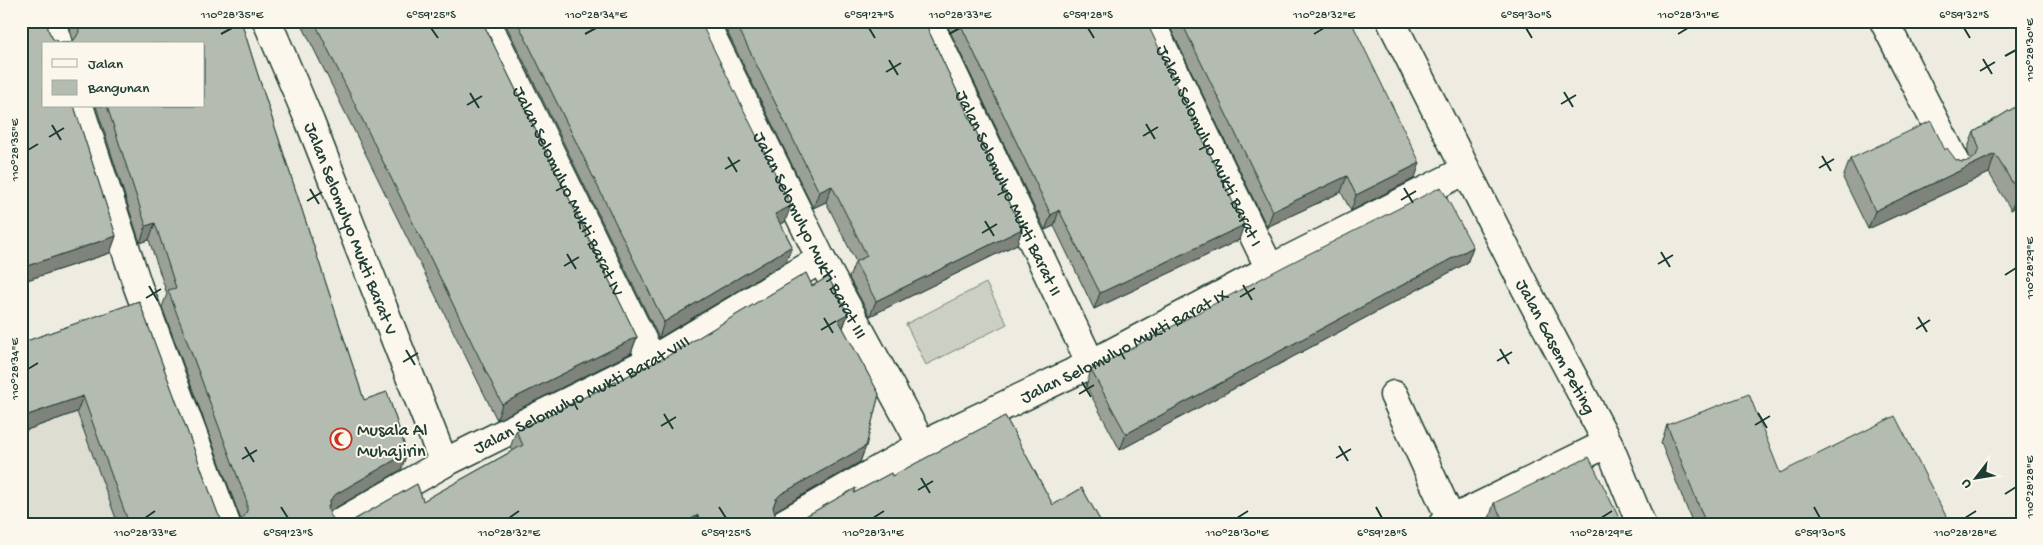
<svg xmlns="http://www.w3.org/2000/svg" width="2043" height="545" font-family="'Gochi Hand',sans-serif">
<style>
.built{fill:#ddddd2}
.pitch{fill:#cbcfc4;stroke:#75867c}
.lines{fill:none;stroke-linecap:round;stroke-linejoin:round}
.street-casing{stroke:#1f3d34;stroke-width:31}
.street{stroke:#fbf7ec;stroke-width:28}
.wall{fill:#9ba197;stroke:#1f3d34}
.shaded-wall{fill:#7e837b;stroke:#1f3d34}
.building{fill:#b4bbb0;stroke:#1f3d34}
.ticks{fill:none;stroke:#1f3d34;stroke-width:2}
.labels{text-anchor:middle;stroke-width:4;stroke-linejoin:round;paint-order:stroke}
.street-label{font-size:18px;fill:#1f3d34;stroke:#fbf7ec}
.poi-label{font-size:18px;fill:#1f3d34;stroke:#fbf7ec;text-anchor:start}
.neatline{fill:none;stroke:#1f3d34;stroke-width:2}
.ticks-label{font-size:12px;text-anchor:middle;fill:#1f3d34}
</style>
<rect width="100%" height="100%" fill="#eeece1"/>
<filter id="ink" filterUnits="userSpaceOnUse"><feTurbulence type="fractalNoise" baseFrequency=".02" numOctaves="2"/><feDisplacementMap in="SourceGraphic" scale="10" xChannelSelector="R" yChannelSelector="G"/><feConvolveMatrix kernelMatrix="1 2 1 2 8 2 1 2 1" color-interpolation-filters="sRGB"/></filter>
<g filter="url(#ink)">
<path class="built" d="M53 346 189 524H21V357Z"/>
<path class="pitch" d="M986 283 1007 324 926 365 906 324Z"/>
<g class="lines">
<g class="street-casing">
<g id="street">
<path d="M51 21 58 44"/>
<path id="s1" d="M267 21 310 122 444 463"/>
<path id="s2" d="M486 21 652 360"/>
<path id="s3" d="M704 21 821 259 922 445"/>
<path id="s4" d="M928 21 1091 364"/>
<path id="s5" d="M1150 21 1270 269"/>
<path id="s6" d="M1391 21 1525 287 1608 443 1641 524"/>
<path d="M1884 21 1957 165"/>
<path d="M79 106 138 287 226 524"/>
<path d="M1394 395 1451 520"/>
<path id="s7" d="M338 524 444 463 652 360 821 259"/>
<path id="s8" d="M783 524 922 445 1091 364 1270 269 1466 170"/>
<path d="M1443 524 1608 443"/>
</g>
</g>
<use href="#street" class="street"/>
</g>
<path class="wall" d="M21 21H46L49 32 53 39 60 43H68L73 40 67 21H241L256 69 364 400 387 392 407 453 401 470 330 511V515L336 521 343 523 352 521 417 484 423 501 512 451 510 448 516 431 666 357 806 273 812 286 828 277 848 314 843 328 879 394 866 446 860 462 775 511V515L781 521 788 523 797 521 856 488 854 493 891 473 892 476 1005 416 1053 505 1082 488 1102 524H118L77 412 21 432V343L139 301 218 514 222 520 229 523 238 522 241 520 162 307 167 294 149 240 140 243 96 106H204V44H44V106H74L116 236 110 253 21 282Z
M300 21H482L637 337 631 353 497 420Z
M504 21H700L785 222 781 224 792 246 786 262 659 338Z
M722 21H924L1022 229 1017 244 870 316 849 278 855 262H856L826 202 813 208Z
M945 21H1146L1239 240 1094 309 1054 226 1045 230Z
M1167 21H1351L1415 178 1351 211 1341 192 1267 227Z
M2022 103V203L2011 210 1989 173 1868 229 1843 178 1850 159 1945 150 1956 160 1962 162 1971 161 1967 150 1974 132Z
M1473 247 1467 263 1120 450 1086 386 1091 370Z
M1667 425 1780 473 1950 524H1693L1661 443Z
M1494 503 1622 524 1490 523 1489 519Z"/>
<path class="shaded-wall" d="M1995 154 1989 173 1868 229 1875 211Z
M1420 163 1415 178 1351 211 1356 195Z
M1347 176 1341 192 1267 227 1273 211Z
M832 186 826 202 813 208 819 192Z
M2022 189V203L2011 210 2018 192Z
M791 206 785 222 770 230 775 214Z
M1059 210 1054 226 1045 230 1051 215Z
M155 223 149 240 140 243 146 226Z
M1244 225 1239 240 1094 309 1100 293Z
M1022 229 1017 244 870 316 876 301Z
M116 236 110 253 21 282V268Z
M792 246 786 262 659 338 664 322Z
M1473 247 1467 263 1120 450 1126 434Z
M848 314 842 330 838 319Z
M637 337 631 353 497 420 502 404Z
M83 396 77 412 21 432V420L22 417Z
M866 446 860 462 775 511 770 516 776 499 781 494Z
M407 453 401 470 330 511 325 516 331 499 336 494Z
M698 515 695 524H683Z"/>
<path class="building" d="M21 21H46L49 32 53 39 60 43H68L75 39 79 32 78 21H241L256 69 364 400 387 392 407 453 336 494 331 499 328 507 330 515 336 521 343 523 352 521 417 484 423 501 523 445 516 431 666 357 806 273 812 286 828 277 848 314 838 319 879 394 866 446 781 494 776 499 773 507 775 515 781 521 788 523 797 521 856 488 854 493 891 473 892 476 1005 416 1053 505 1082 488 1102 524H703L698 515 683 524H129L83 396 22 417 21 414V343L139 301 218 514 222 520 229 523 238 522 244 517 247 511V502L168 290 176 288 155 223 146 226 107 106H204V44H44V106H74L116 236 21 268Z
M314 21H482L637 337 502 404Z
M517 21H700L791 206 775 214 792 246 664 322Z
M735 21H924L1022 229 876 301 855 262 867 256 832 186 819 192Z
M959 21H1146L1244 225 1100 293 1059 210 1051 215Z
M1181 21H1351L1420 163 1356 195 1347 176 1273 211Z
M2022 103V189L2018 192 1995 154 1875 211 1850 159 1931 121 1945 150 1947 148 1956 160 1962 162 1970 161 1976 156 1979 148 1974 132Z
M1441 187 1473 247 1126 434 1091 370 1283 267Z
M1749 394 1780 473 1895 416 1950 524H1706L1667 425Z
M1589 457 1622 524H1488L1502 518 1494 503Z"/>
</g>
<path class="ticks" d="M431 28 438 38M869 28 875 38M1088 28 1094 38M1526 28 1532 38M1964 28 1970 38M221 34 232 28M585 34 596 28M949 34 960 28M1314 34 1324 28M1678 34 1688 28M2005 56 2016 50M1983 59 1992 74M889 60 898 75M1980 71 1995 62M886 72 901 63M1564 92 1573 107M470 93 479 108M1561 104 1576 95M467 105 482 96M1146 124 1155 139M52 125 61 140M1143 136 1158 127M49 137 64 128M28 150 38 144M1822 156 1831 171M728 157 737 172M1819 168 1834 159M725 169 740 160M1404 188 1413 203M310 189 319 204M1401 200 1416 191M307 201 322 192M985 221 994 236M982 233 997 224M1661 252 1670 267M567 254 576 269M1658 264 1673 255M564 266 579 257M2005 275 2016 268M1243 285 1252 300M149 286 158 301M1240 297 1255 288M146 298 161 289M1918 317 1927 332M824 318 833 333M1916 329 1930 320M821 330 836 321M1500 349 1509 364M406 350 415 365M1497 361 1512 352M403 362 418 353M28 369 38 363M1082 382 1091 397M1079 394 1094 385M1758 413 1767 428M664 414 673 429M1755 425 1770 416M661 426 676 417M1339 446 1348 461M245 447 254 462M1336 458 1351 449M242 459 257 450M921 478 930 493M918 490 933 481M2005 494 2016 487M281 507 288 518M719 507 726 518M1376 507 1382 518M1814 507 1820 518M145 518 155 511M509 518 519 511M873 518 884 511M1237 518 1248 511M1601 518 1612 511M1965 518 1976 511"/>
<defs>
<g id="mosque-ring" transform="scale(1.125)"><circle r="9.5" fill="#fbf7ec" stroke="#c8321e" stroke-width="1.5"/><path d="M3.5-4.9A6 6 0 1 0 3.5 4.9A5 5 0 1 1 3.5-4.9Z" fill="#c8321e"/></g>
</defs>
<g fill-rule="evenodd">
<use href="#mosque-ring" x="341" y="439"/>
</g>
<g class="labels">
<g class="street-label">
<text dy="6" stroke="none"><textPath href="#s5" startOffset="138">Jalan Selomulyo Mukti Barat I</textPath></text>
<text dy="6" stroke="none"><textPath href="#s2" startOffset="189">Jalan Selomulyo Mukti Barat IV</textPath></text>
<text dy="6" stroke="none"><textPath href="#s4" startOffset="190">Jalan Selomulyo Mukti Barat II</textPath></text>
<text dy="6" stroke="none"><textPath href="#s1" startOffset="224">Jalan Selomulyo Mukti Barat V</textPath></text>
<text dy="6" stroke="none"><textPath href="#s3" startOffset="239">Jalan Selomulyo Mukti Barat III</textPath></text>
<text dy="6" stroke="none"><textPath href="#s8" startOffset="385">Jalan Selomulyo Mukti Barat IX</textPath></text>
<text dy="6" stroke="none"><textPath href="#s6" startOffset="365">Jalan Gasem Peting</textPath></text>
<text dy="6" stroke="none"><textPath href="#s7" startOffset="276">Jalan Selomulyo Mukti Barat VIII</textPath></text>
</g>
<g class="poi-label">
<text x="357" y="435">Musala Al<tspan x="357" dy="21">Muhajirin</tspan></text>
</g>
</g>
<rect width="2043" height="545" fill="none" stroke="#fbf7ec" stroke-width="55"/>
<rect x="42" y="42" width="162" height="65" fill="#fbf7ec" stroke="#a3ada2"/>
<rect x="52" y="59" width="25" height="8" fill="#fbf7ec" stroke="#a3ada2"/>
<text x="88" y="68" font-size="15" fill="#1f3d34">Jalan</text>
<rect x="52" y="80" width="25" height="15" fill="#b4bbb0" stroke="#a3ada2"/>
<text x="88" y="92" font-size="15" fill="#1f3d34">Bangunan</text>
<g transform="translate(1976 478) rotate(239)" stroke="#fbf7ec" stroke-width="4" paint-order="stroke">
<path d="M0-4L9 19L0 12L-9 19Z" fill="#1f3d34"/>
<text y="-8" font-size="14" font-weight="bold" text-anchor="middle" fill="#1f3d34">U</text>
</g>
<rect x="28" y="28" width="1988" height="490" class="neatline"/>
<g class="ticks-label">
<text x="232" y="18">110°28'35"E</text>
<text x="431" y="18">6°59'25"S</text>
<text x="596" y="18">110°28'34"E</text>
<text x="869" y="18">6°59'27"S</text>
<text x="960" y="18">110°28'33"E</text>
<text x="1088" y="18">6°59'28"S</text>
<text x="1324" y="18">110°28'32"E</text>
<text x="1526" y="18">6°59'30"S</text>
<text x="1688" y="18">110°28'31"E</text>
<text x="1964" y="18">6°59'32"S</text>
<text transform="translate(2029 50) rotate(-90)" y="4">110°28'30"E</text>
<text transform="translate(14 150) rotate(-90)" y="4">110°28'35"E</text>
<text transform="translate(2029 268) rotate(-90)" y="4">110°28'29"E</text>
<text transform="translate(14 369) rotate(-90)" y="4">110°28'34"E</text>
<text transform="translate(2029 487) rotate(-90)" y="4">110°28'28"E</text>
<text x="145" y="536">110°28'33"E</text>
<text x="288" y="536">6°59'23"S</text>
<text x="509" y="536">110°28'32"E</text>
<text x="726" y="536">6°59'25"S</text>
<text x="873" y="536">110°28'31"E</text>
<text x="1237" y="536">110°28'30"E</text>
<text x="1382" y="536">6°59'28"S</text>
<text x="1601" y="536">110°28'29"E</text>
<text x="1820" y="536">6°59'30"S</text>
<text x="1965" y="536">110°28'28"E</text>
</g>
</svg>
